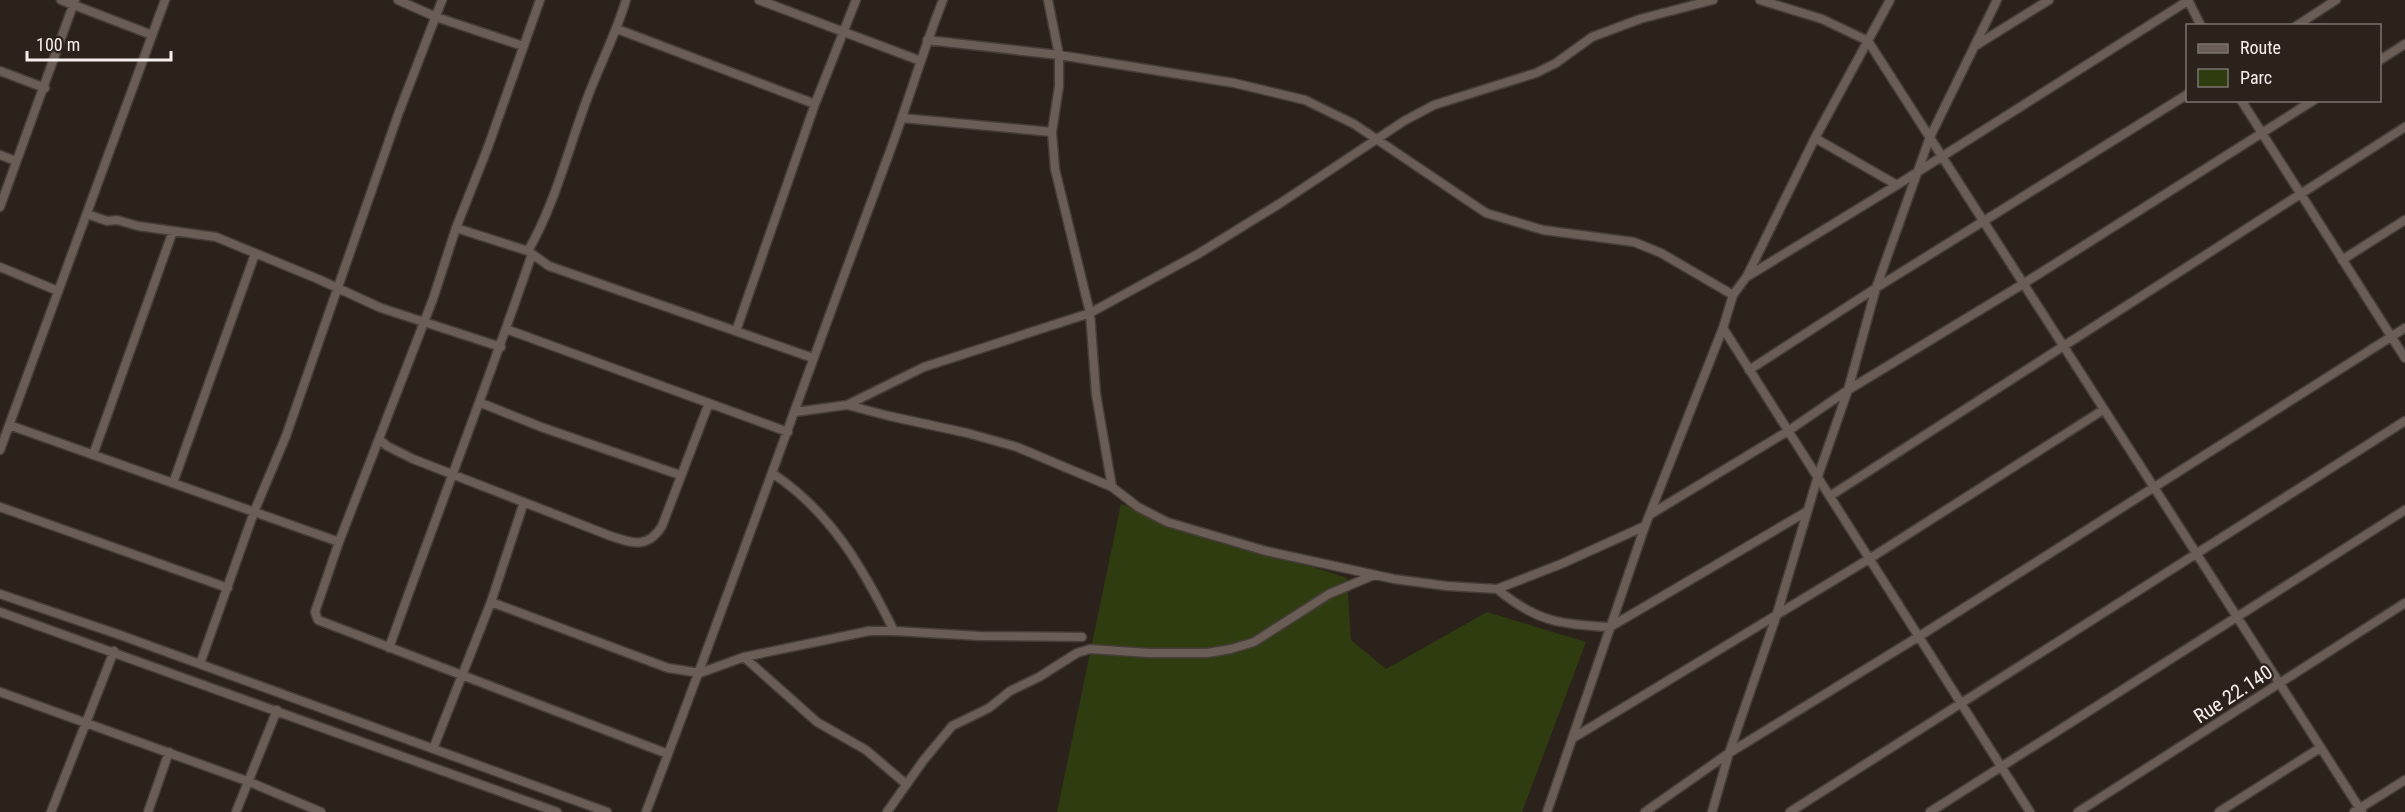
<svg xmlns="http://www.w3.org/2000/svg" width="2405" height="812" font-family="'Roboto Condensed',sans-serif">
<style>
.green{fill:#2e3c0f}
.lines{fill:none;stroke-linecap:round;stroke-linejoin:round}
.street-casing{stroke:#463d38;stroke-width:11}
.street{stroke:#695d56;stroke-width:8}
.labels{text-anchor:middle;stroke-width:4.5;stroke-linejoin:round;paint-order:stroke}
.street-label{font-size:20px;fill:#f6efeb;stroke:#2b221c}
</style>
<rect width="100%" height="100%" fill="#2b221c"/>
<path class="green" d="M1121 504 1347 578 1351 640 1386 669 1487 612 1586 642 1522 812H1057Z"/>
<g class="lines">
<g class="street-casing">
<path id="street" d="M61 0 152 35
M398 0 436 17 523 46
M540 0 488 147 456 228 433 299 339 542 315 612 318 620 668 754
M759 0 921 61
M1048 0 1059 55V86L1052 132 1055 169 1090 313 1096 394 1112 487
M1760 0 1822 19 1868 41 2362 812
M2188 0 2201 26
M2296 26 2336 0
M617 29 815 104
M927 40 1059 55 1234 83 1305 100 1354 124 1486 213 1543 230 1634 242 1661 253 1733 295
M1975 46 2049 0
M2380 60 2405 44
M0 71 45 88
M2241 100 2405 358
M902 118 1052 132
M1815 138 1897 185
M0 155 16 161
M0 207 75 0
M87 214 107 221 117 220 138 226 216 237 318 279 381 308 501 347
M456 228 528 251 549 266 813 358
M528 251C555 204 568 150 587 99 599 66 616 34 626 0
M2342 260 2405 220
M0 267 58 291
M1748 276 1897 185 2189 0
M1723 328 2030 812
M506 329 788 432
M736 331 815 104 856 0
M1749 370 1876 288 2188 94
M481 403 541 427 680 475
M847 405 889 416 967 433 1017 447 1112 487 1138 507 1167 522 1266 551 1394 579 1447 586 1497 589 1561 564 1645 526
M795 412 847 405 924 367 1090 313 1198 254 1279 204 1404 121 1434 105 1536 73 1556 63 1592 37 1640 19 1713 0
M9 425 339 542
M379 439 387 446 413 459 608 535C631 543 647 550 662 526L709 403
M0 450 165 0
M93 455 173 231
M772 473C831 512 863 568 894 631
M173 483 255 254
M1830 496 2405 127
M0 507 228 588
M1651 514 1788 431 1848 390 2023 284 2314 100
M1497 589C1537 622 1559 624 1610 627L1806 512
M0 594 120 635 607 812
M491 602 668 668 700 673 744 657 869 631H894L980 636 1082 637
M0 612 557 812
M389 648C436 516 487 386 532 254
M744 657 817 722 866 750 906 784
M200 664 254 512 286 436 399 112 442 0
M0 692 247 781 321 812
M1573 738 1869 559 2103 410
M433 749 491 602 524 502
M51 812 114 651
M148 812 169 752
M236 812 277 710
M646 812C730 593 807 373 889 154 908 103 923 50 943 0
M887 812 923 761 952 726 989 708 1010 691 1039 677 1077 653 1090 649 1149 653H1207L1231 649 1254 642 1329 594 1374 575
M1547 812 1645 526 1723 328 1733 295 1747 276 1815 138 1890 0
M1645 812 1729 753 1918 637 2405 328
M1712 812 1729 753 1776 617 1818 476 1848 390 1876 288 1930 137 1997 0
M1790 812 2405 421
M1930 812 2405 510
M2078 812 2405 603
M2219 812 2320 748
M2354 812 2405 780"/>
</g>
<use href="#street" class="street"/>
</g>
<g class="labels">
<g class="street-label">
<text transform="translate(2233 694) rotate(-33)" y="7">Rue 22.140</text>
</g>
</g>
<rect x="2186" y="24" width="195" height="78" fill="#2b221c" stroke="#7c746f" stroke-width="1.5"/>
<rect x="2198" y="44" width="30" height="9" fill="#695d56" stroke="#7c746f" stroke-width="1.5"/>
<text x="2240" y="54" font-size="18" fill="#f6efeb">Route</text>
<rect x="2198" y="69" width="30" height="18" fill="#2e3c0f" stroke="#7c746f" stroke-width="1.5"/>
<text x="2240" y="84" font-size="18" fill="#f6efeb">Parc</text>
<path d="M27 51v9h144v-9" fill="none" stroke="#f6efeb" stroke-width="3"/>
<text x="36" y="51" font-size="18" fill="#f6efeb" stroke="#2b221c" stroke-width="4.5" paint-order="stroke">100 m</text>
</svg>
